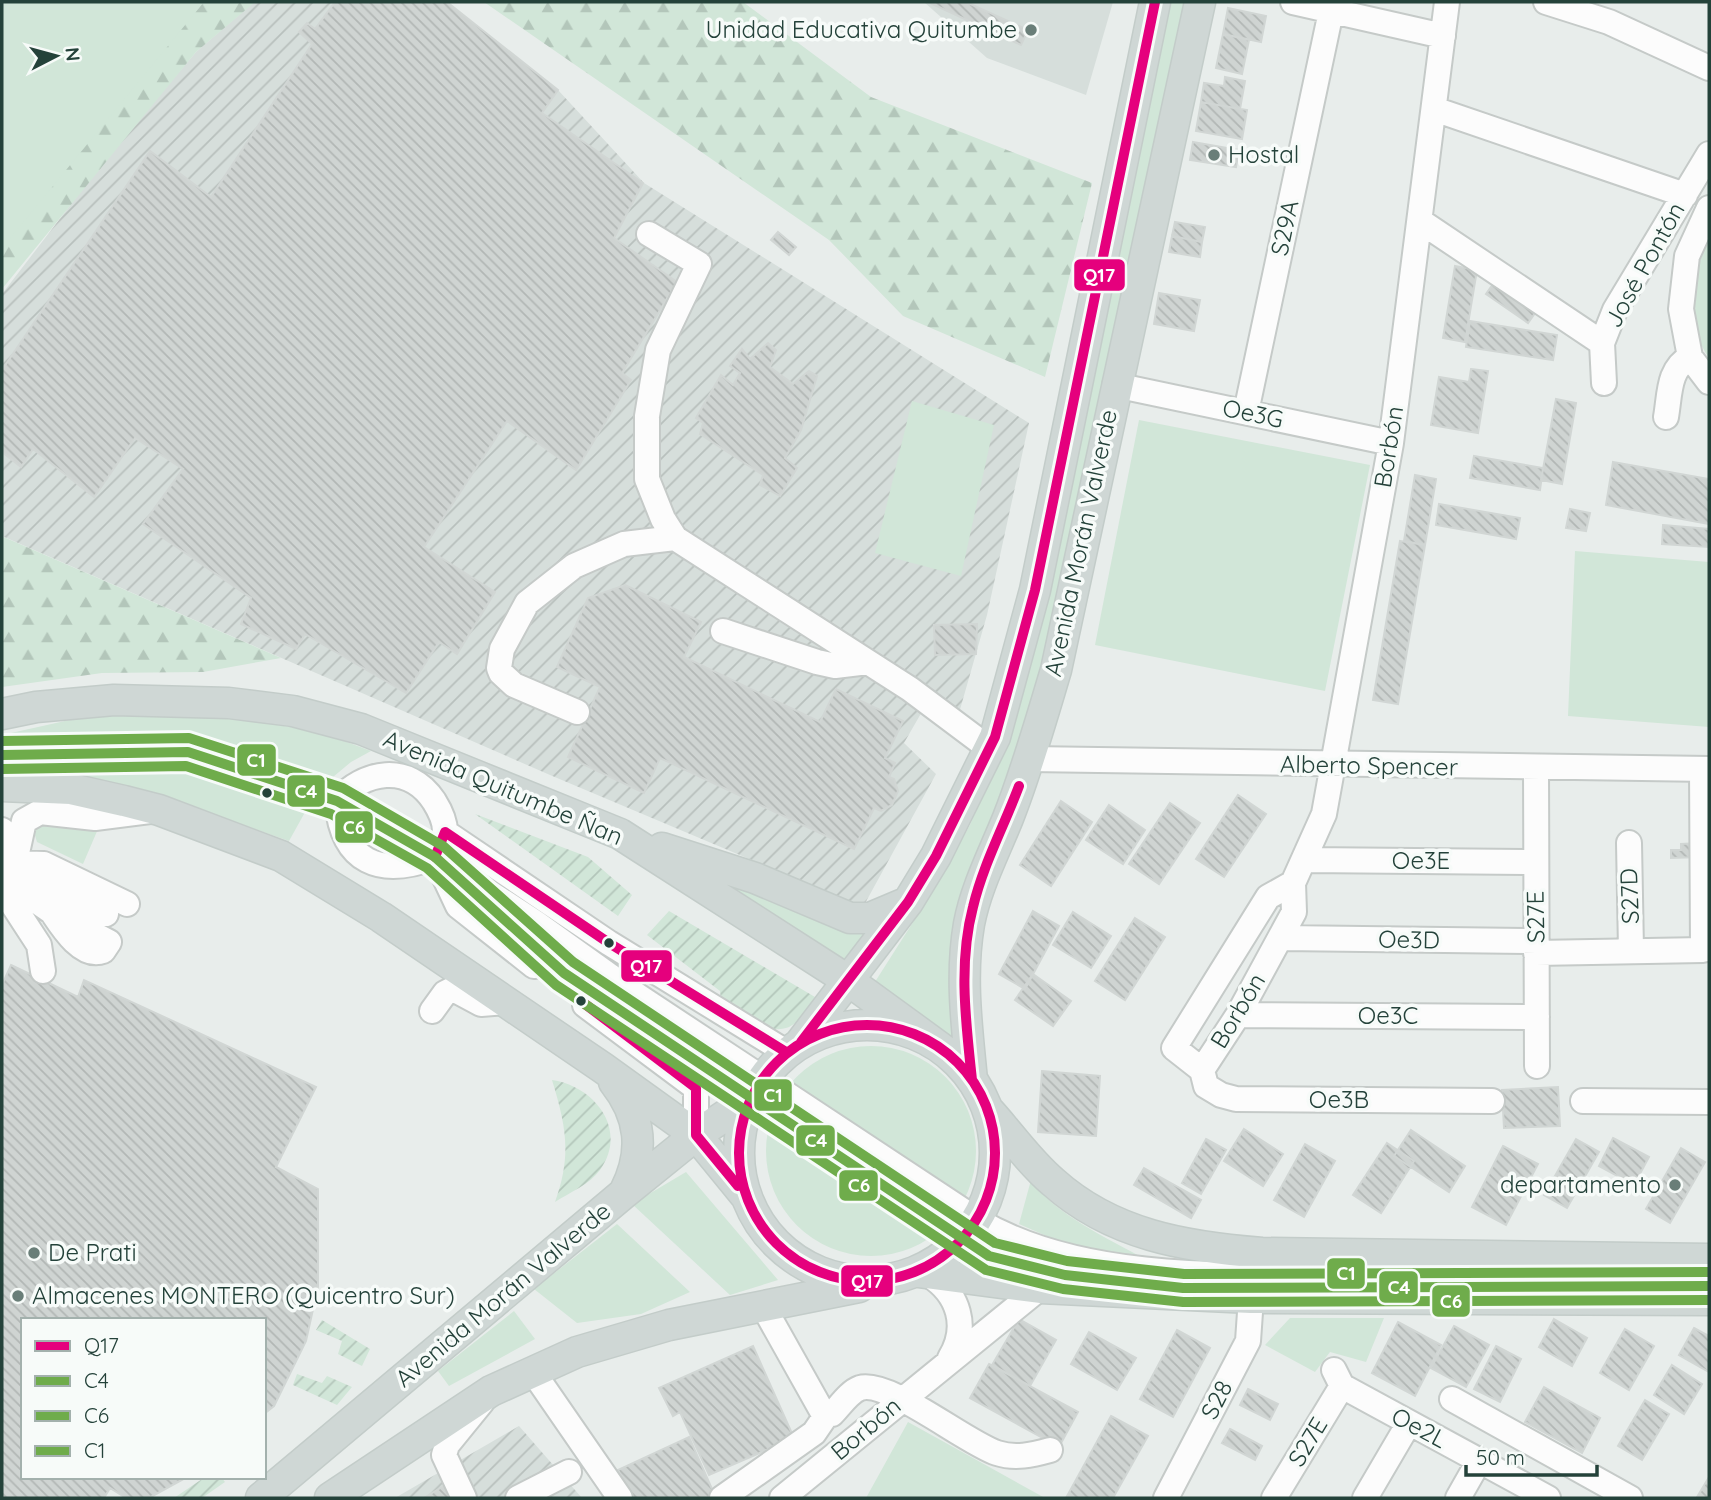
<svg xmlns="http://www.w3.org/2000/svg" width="1711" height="1500" font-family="Quicksand,sans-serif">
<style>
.built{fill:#d6dedb}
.industrial{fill:url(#industrial-furrows)}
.forest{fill:url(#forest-firs)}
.park{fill:#d1e6d8}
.garden{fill:url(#garden-furrows)}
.building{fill:url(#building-back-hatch);stroke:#d1d6d4;stroke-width:2}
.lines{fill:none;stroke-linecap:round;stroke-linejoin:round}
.minor-casing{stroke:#c5cac8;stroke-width:28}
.major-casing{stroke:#c3ccc9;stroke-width:33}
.minor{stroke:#fcfcfc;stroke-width:24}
.major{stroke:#cfd7d5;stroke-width:30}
.bus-1-casing{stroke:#f7fbf9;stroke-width:16}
.bus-2-casing{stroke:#f7fbf9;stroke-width:16}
.bus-3-casing{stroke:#f7fbf9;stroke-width:16}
.bus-4-casing{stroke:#f7fbf9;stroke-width:16}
.bus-1{stroke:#e5007d;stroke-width:10}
.bus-2{stroke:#6fac4b;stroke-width:10}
.bus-3{stroke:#6fac4b;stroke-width:10}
.bus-4{stroke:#6fac4b;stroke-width:10}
.poi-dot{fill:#697e78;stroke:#f7fbf9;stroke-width:2.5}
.bus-dot{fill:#24423a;stroke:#f7fbf9;stroke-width:2.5}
.labels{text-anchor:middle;stroke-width:7;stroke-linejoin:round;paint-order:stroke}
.poi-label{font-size:24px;fill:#24423a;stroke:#f7fbf9;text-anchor:start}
.street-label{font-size:24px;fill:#24423a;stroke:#f7fbf9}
.line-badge{stroke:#f7fbf9;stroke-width:2.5}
.badge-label{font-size:19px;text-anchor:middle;font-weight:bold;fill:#fff}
</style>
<defs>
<pattern id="industrial-furrows" width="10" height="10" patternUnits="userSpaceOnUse" patternTransform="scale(1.75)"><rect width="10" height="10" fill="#d6dedb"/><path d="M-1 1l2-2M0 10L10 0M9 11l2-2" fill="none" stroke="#b8c0bd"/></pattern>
<pattern id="forest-firs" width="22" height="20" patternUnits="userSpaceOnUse" patternTransform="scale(1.75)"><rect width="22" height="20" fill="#d1e6d8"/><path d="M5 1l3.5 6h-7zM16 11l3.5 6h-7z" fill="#b3c6ba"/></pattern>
<pattern id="garden-furrows" width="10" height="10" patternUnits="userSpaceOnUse" patternTransform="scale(1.75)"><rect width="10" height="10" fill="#d1e6d8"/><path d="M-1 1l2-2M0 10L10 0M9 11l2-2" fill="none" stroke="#b3c6ba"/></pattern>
<pattern id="building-back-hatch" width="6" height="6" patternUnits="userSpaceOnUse" patternTransform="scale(1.75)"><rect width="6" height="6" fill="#cfd4d2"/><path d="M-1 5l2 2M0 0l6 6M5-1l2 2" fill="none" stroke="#b2b7b5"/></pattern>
</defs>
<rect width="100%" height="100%" fill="#e8edeb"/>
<path class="built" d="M924 2H1113L1086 95 987 58Z"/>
<path class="industrial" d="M254 2H447L558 90 644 183 1029 423 987 615 957 720 927 703 904 743 936 774 863 907 550 775 2 536V294L112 151 196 52Z
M519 1426 582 1498H395Z"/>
<path class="forest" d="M2 2H255L196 52 2 289Z
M484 2H743L871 97 1092 183 1045 377 903 316 829 240Z
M2 537 6 538 281 658 203 672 102 673 2 687Z"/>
<path class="park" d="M2 2H204L2 248Z
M1170 2H1186L1034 712 992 824 956 1044 873 985 931 894 970 825 1007 734 1080 435Z
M1709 239V358C1684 322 1691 276 1709 239Z
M912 401 994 425 961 576 875 553Z
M1139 420 1370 465 1325 691 1095 645Z
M1575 551 1709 562V727L1568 716Z
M189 710 320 732 371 751 351 762 327 782 186 745 2 747V735L110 711Z
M2 761H184L265 786 309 805 289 841 141 789 84 778 2 776Z
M38 824 98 829 83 864 37 842 33 829Z
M682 864 871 931 846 966Z
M766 1151a105 105 0 1 1 210 0a105 105 0 1 1-210 0Z
M686 1172 778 1280 730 1295 632 1204Z
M1031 1180C1054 1214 1109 1239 1145 1259L1074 1248 1019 1224Z
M617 1224 690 1292 641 1314 577 1323 534 1289Z
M514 1311 535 1339 449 1386 438 1371Z
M1290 1318H1384L1366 1362 1330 1352 1315 1372 1265 1345Z
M908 1422 1045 1498H866Z"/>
<path class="garden" d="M475 814 588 857 632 895 618 916Z
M669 911 815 997C809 1005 803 1016 795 1023 773 1042 739 1012 721 1001L720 991 647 935Z
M552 1080C594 1086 629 1129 600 1170 590 1184 569 1193 555 1202 572 1155 566 1126 552 1080Z
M322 1320 370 1349 362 1366 338 1354 342 1341 316 1330Z
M297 1374 322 1383 327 1376 352 1387 337 1405 293 1385Z
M205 1477H221L225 1482 202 1498H174Z"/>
<path class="building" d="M335 2H447L558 90 542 113 643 183 614 238 677 282 622 373 631 380 576 470 507 421 424 547 495 592 457 654 439 642 406 693 305 634 296 649 241 624 251 598 143 524 183 469 135 438 94 497 33 449 21 467 2 452V370L150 151 211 197 312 44 299 32 307 23 315 29Z
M928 2H966L1028 30 1021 45Z
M1228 8 1266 16 1261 42 1223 34Z
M1223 34 1249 40 1242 74 1216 68Z
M1225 77 1245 81 1240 109 1201 102 1204 83 1224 86Z
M1201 102 1247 110 1242 139 1196 131Z
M1193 142 1239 150 1236 167 1190 160Z
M1175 222 1205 227 1202 242 1172 236Z
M778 232 796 247 789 255 771 240Z
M1172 236 1202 242 1200 257 1169 252Z
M1455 266 1477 270 1465 342 1443 338Z
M1498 277 1540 306 1528 323 1486 294Z
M1159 293 1200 300 1194 331 1154 324Z
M1470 321 1557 335 1553 360 1466 347Z
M768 343 776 350 770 367 793 384 809 371 817 376 801 430 785 458 797 468 780 496 760 485 763 475 700 434 703 423 696 418 721 375 733 385 740 373 730 366 742 349 750 359Z
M1471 369 1488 371 1478 433 1431 425 1439 377 1469 382Z
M1556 399 1576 403 1562 484 1541 480Z
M1474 456 1543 468 1540 490 1470 478Z
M1613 462 1709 479V524L1606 505Z
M1415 475 1436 479 1425 545 1404 541Z
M1439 504 1520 518 1516 539 1436 525Z
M1570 509 1590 513 1586 531 1566 528Z
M1663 525 1709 529V547L1662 544Z
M1400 541 1425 545 1398 704 1373 700Z
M625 585 701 622 684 657 820 722 836 689 903 721 885 758 895 763 889 777 894 779 898 791 892 805 881 811 874 808 854 849 660 758 644 793 568 757 600 687 557 667 588 598Z
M977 624 976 654 935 655 934 625Z
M1238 795 1266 814 1224 877 1196 859Z
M1061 801 1092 822 1051 886 1020 865Z
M1170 803 1200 823 1159 884 1129 864Z
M1109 805 1145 830 1123 864 1086 840Z
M1699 843 1700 857 1671 858V850H1681V844Z
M1033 911 1059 926 1025 989 999 974Z
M1073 912 1111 936 1091 968 1053 945Z
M1135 918 1165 937 1125 1000 1095 981Z
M11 965 78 997 84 980 316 1087 276 1167 318 1189V1287L306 1341 274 1406 264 1414V1320H23V1477H187L149 1498H126L110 1488 104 1498H2V985Z
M1033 974 1071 1001 1053 1026 1015 1000Z
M1042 1071 1100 1076 1096 1136 1038 1132Z
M1558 1087 1560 1126 1504 1128 1502 1090Z
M1244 1129 1283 1154 1263 1186 1224 1161Z
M1411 1130 1465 1166 1449 1192 1394 1156Z
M1613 1138 1649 1157 1634 1185 1599 1166Z
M1206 1139 1226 1150 1201 1194 1182 1183Z
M1576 1139 1599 1152 1567 1208 1544 1195Z
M1387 1143 1414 1161 1381 1213 1353 1195Z
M1305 1144 1335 1161 1304 1217 1274 1200Z
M1503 1146 1538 1164 1506 1225 1472 1207Z
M1681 1148 1705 1162 1670 1223 1646 1209Z
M1144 1168 1201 1200 1191 1218 1134 1185Z
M1019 1319 1056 1340 1030 1386 992 1365Z
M1554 1319 1587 1338 1572 1366 1539 1347Z
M1398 1322 1441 1345 1415 1396 1372 1373Z
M1454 1326 1489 1345 1466 1387 1431 1368Z
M1694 1328 1709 1336V1372L1679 1355Z
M1625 1329 1654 1346 1629 1390 1600 1373Z
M1177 1330 1210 1348 1173 1417 1140 1399Z
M1089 1332 1136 1358 1117 1390 1071 1364Z
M753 1346 794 1438 709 1475 680 1412 673 1416 659 1388Z
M1496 1346 1521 1359 1500 1402 1474 1389Z
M989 1364 1078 1412 1059 1447 970 1398Z
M1672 1365 1702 1384 1684 1414 1654 1395Z
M1544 1387 1600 1418 1582 1453 1525 1422Z
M1248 1389 1278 1404 1270 1420 1240 1405Z
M1645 1400 1669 1414 1642 1460 1618 1446Z
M1111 1416 1148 1436 1113 1498H1066Z
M1230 1429 1262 1446 1255 1460 1222 1443Z
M689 1437 716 1498H631L618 1470Z
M1709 1477V1498H1699L1697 1497Z
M447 1484 456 1498H424Z"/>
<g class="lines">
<g class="minor-casing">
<path id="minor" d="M1293 2 1443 36
M1546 2 1609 22 1709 68
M1434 109 1685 195
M1709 208 1687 256 1681 309 1690 357 1709 382
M1420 221 1602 343
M649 234 699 264 658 350 647 416V479L663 519 675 538 910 689 990 749
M1604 383 1602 343 1615 310 1709 154
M1115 385 1391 443
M1246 412 1333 2
M1666 417C1670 394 1668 369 1690 357
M723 631 817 662 835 666 868 662
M577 712 514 685 501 673 499 668 502 649 527 603 574 566 624 544 675 538
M2 755 188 752 337 801 435 857 536 923 638 996 977 1220C1089 1287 1255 1274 1381 1274 1490 1274 1600 1275 1709 1275
M1029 759 1709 769
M1536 768 1537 1066
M2 830C6 840 9 853 15 861 35 890 76 901 106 914
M445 832 609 943 786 1052
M1629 843 1631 950
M435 857C380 878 342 863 337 801 364 771 408 762 434 801 439 809 445 821 445 831 445 839 438 849 435 857L458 906 534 966
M1306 860 1535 862
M15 862 24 821 40 812 95 818 150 811
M12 863 44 864 127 904
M2 877 52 912 109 942 103 951C82 959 62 927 52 912
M2 888 39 945 43 971
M493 909 564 973 962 1240C1001 1263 1047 1274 1093 1278
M1282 938 1536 941
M1536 953 1703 950 1702 769
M585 1005 696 1088V1135
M432 1011 445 993 453 989 481 1004 506 1002
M1238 1015 1537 1017
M1202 1070 1238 1015 1294 912 1293 883 1324 814 1391 443 1447 2
M1202 1070 1206 1086 1221 1095 1236 1099 1492 1101
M1202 1070 1174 1048 1268 897 1293 883
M1583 1101 1709 1102
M929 1275C959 1294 969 1327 950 1358
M763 1306 823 1413 832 1414C840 1406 849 1392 860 1388 888 1379 966 1443 997 1453 1015 1459 1032 1455 1050 1450
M1334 1370 1342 1386 1548 1498
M533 1372 620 1498
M1452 1399 1630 1498
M464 1498 444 1455 447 1445 482 1402
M518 1498 569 1472
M722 1498 814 1433 827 1414
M782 1498 1040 1288
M1166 1498 1248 1341 1251 1298
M1274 1498 1342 1386
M1365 1498 1409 1423
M1458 1498 1479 1461"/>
</g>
<g class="major-casing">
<path id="major" d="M2 714 36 707 114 700 229 703 293 711 361 729 620 834 849 981 945 1051
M2 786 71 789 124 801 159 810 281 856 381 917 603 1068 696 1135 745 1195
M662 848 755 878 850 918H870L908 902
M739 1153a128 128 0 1 1 256 0a128 128 0 1 1-256 0Z
M801 1042 908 902 936 856 995 737 1035 590 1155 2
M972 1080C967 1028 960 976 969 924 976 887 994 853 1008 818 1027 770 1041 720 1056 670L1200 2
M614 1082C641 1116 645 1152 625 1191
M989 1111C1010 1134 1029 1162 1053 1182 1112 1235 1186 1247 1262 1253L1709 1259
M918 1272 1040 1288 1251 1298 1709 1300
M261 1498 623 1194 696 1135 750 1099
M330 1498 491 1391 577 1352 669 1325 859 1287"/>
</g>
<use href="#minor" class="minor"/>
<use href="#major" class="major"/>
<g class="bus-1-casing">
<path id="bus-1" d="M435 857 445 832 609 943 786 1052
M581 1001 696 1088V1135L738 1186
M739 1153a128 128 0 1 1 256 0a128 128 0 1 1-256 0Z
M801 1042 908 902 936 856 995 737 1035 590 1155 2
M972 1080C966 1023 958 964 973 907 983 865 1004 826 1019 786"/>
</g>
<g class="bus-2-casing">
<path id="bus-2" d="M2 755 188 752 337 801 435 857 564 973 989 1256 1065 1275 1183 1288 1709 1286"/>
</g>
<g class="bus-3-casing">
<path id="bus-3" d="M2 769 186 766 331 814 427 868 556 985 986 1270 1063 1289 1183 1302 1709 1300"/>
</g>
<g class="bus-4-casing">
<path id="bus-4" d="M2 741 189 738 343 788 443 846 573 962 995 1243 1067 1261 1184 1274 1709 1272"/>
</g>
<use href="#bus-1" class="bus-1"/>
<use href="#bus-2" class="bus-2"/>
<use href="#bus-3" class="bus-3"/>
<use href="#bus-4" class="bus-4"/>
</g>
<g class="poi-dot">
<circle cx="1031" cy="30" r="7"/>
<circle cx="1214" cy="155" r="7"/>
<circle cx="1675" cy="1185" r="7"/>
<circle cx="34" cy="1253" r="7"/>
<circle cx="18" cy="1296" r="7"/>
</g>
<g class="bus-dot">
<circle cx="267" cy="793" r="6"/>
<circle cx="609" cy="943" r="6"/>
<circle cx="581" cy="1001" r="6"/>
</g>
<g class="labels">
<g class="poi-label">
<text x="1017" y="38" text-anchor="end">Unidad Educativa Quitumbe</text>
<text x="1228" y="163">Hostal</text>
<text x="1661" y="1193" text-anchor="end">departamento</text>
<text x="48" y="1261">De Prati</text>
<text x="32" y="1304">Almacenes MONTERO (Quicentro Sur)</text>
</g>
<g class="street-label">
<text transform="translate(1285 228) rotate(-78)" y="8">S29A</text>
<text transform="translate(1645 265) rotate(-61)" y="8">José Pontón</text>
<text transform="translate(1253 414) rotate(12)" y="8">Oe3G</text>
<text transform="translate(1389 447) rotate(-81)" y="8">Borbón</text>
<text transform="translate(1081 543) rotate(-78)" y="8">Avenida Morán Valverde</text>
<text transform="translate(1369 766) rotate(1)" y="8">Alberto Spencer</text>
<text transform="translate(503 788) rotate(23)" y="8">Avenida Quitumbe Ñan</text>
<text x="1421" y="869">Oe3E</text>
<text transform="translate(1630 896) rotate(-92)" y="8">S27D</text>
<text transform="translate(1536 917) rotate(-91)" y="8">S27E</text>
<text transform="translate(1409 940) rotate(1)" y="8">Oe3D</text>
<text transform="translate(1238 1011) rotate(-59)" y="8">Borbón</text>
<text x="1388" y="1024">Oe3C</text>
<text x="1339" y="1108">Oe3B</text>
<text transform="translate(503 1295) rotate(-40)" y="8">Avenida Morán Valverde</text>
<text transform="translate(1217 1400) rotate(-63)" y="8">S28</text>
<text transform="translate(1419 1428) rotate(28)" y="8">Oe2L</text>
<text transform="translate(866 1429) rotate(-40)" y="8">Borbón</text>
<text transform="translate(1308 1442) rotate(-59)" y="8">S27E</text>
</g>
</g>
<g class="line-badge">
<rect x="1073" y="258" width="53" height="34" rx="7" fill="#e5007d"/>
<rect x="236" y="743" width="41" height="34" rx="7" fill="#6fac4b"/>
<rect x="286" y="774" width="40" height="34" rx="7" fill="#6fac4b"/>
<rect x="334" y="810" width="40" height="34" rx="7" fill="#6fac4b"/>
<rect x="620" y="949" width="53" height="34" rx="7" fill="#e5007d"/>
<rect x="753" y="1078" width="40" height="34" rx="7" fill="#6fac4b"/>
<rect x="795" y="1124" width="41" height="33" rx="7" fill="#6fac4b"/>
<rect x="838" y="1169" width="41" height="33" rx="7" fill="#6fac4b"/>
<rect x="1326" y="1257" width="40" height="33" rx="7" fill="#6fac4b"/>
<rect x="840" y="1264" width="54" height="34" rx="7" fill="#e5007d"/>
<rect x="1378" y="1270" width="41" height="34" rx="7" fill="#6fac4b"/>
<rect x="1431" y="1284" width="40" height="34" rx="7" fill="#6fac4b"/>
</g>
<g class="badge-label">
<text x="1099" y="282">Q17</text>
<text x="256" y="767">C1</text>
<text x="306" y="798">C4</text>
<text x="354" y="834">C6</text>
<text x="646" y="973">Q17</text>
<text x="773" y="1102">C1</text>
<text x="816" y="1147">C4</text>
<text x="859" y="1192">C6</text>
<text x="1346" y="1280">C1</text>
<text x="867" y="1288">Q17</text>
<text x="1399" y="1294">C4</text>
<text x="1451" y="1308">C6</text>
</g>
<rect width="1711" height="1500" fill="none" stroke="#24423a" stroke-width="7"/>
<rect x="21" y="1318" width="245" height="161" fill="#f7fbf9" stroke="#a3b1ad" stroke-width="2"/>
<rect x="35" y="1341" width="35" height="10" fill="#e5007d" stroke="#a3b1ad" stroke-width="2"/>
<text x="84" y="1353" font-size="21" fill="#24423a">Q17</text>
<rect x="35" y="1376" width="35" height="10" fill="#6fac4b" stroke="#a3b1ad" stroke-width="2"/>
<text x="84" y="1388" font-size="21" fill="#24423a">C4</text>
<rect x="35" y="1411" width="35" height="10" fill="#6fac4b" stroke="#a3b1ad" stroke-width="2"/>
<text x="84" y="1423" font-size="21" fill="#24423a">C6</text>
<rect x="35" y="1446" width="35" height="10" fill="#6fac4b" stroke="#a3b1ad" stroke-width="2"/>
<text x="84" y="1458" font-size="21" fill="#24423a">C1</text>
<g transform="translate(56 56) rotate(84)" stroke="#f7fbf9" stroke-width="5" paint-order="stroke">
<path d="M0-5L12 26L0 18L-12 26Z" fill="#24423a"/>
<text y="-10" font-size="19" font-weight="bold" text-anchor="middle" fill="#24423a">N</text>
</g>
<path d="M1466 1465v10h131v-10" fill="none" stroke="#24423a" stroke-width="3.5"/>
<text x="1476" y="1465" font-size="21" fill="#24423a" stroke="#f7fbf9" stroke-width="5" paint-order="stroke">50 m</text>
</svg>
